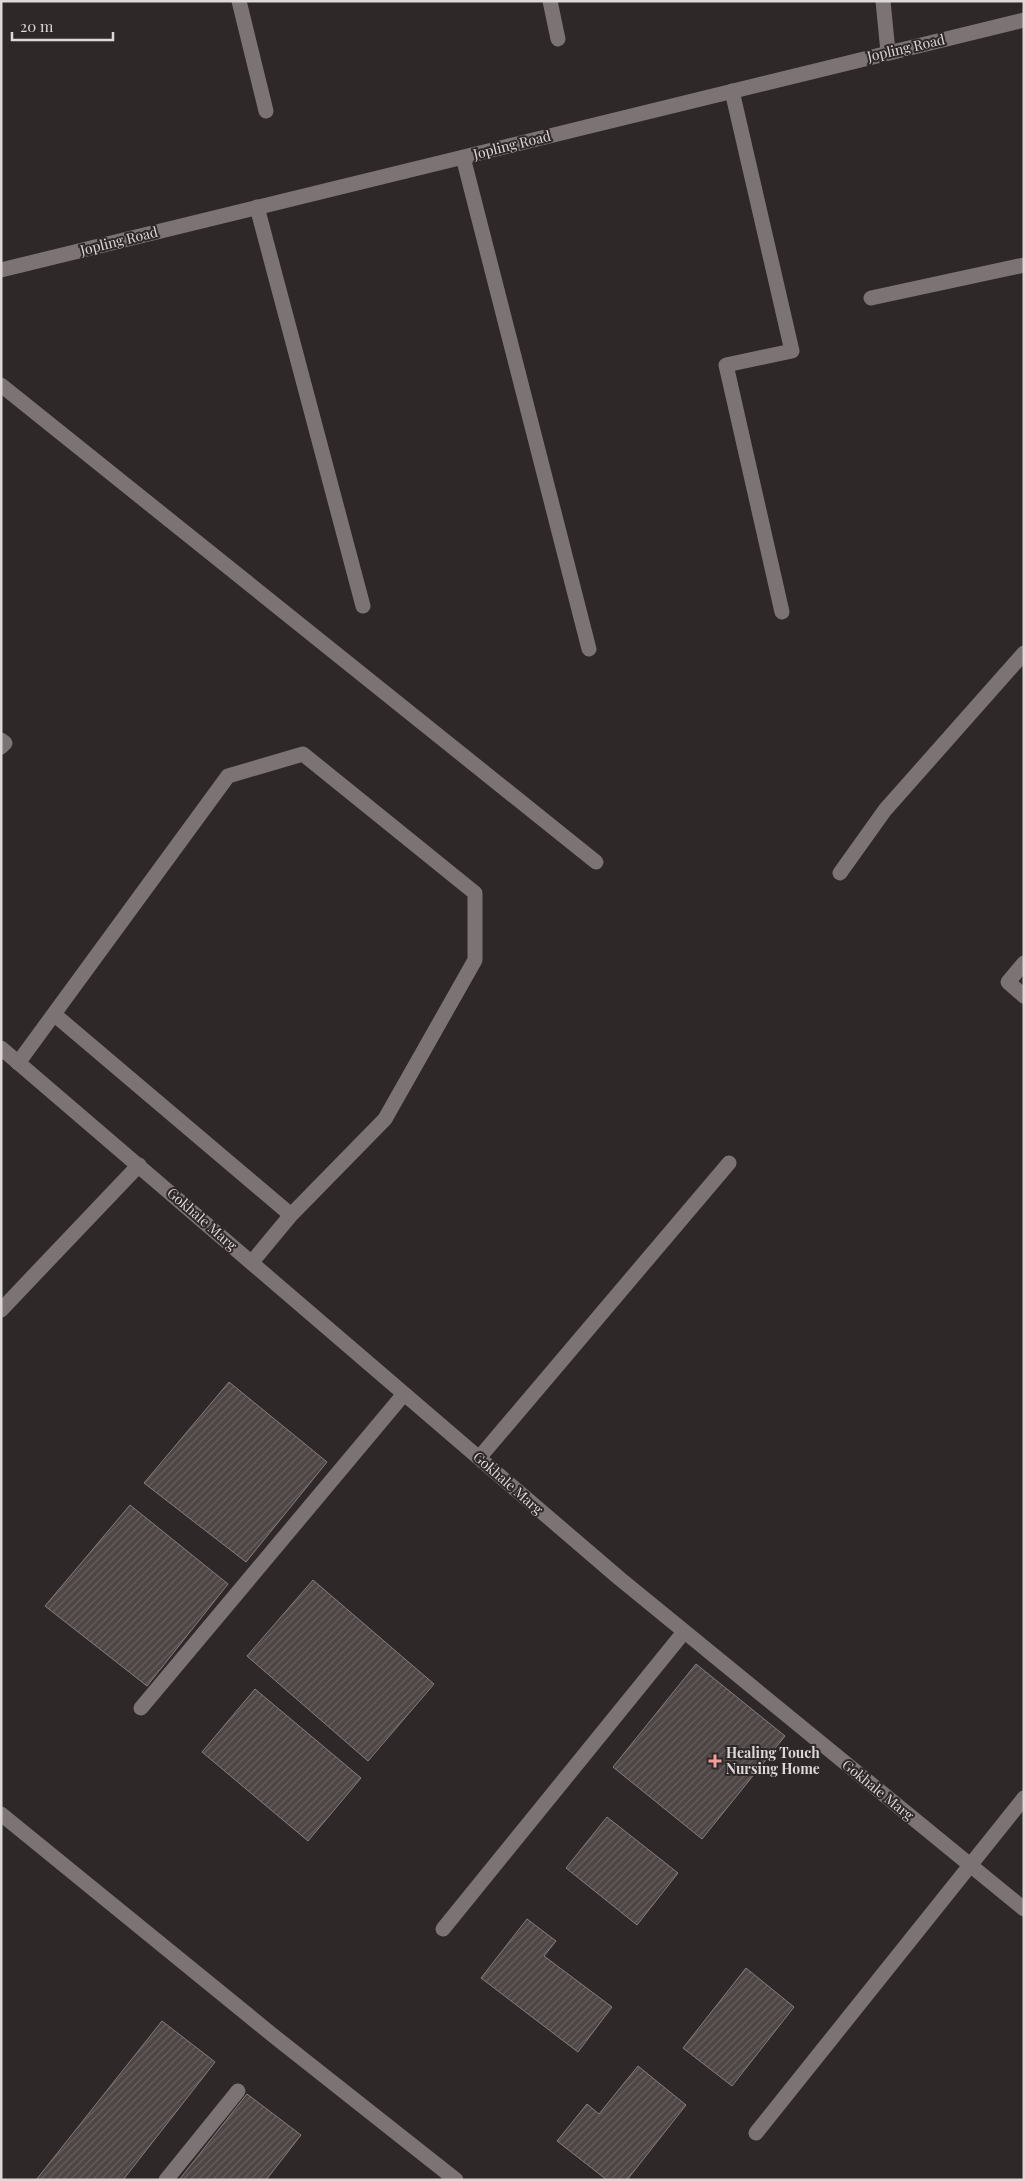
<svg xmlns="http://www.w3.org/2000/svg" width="1025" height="2181" font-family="'Playfair Display',serif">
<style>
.building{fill:url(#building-hatch);stroke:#867e7e}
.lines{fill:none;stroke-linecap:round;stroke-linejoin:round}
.lane{stroke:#7c7474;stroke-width:15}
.street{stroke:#7c7474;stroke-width:15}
.poi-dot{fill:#f59b9b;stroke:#2f2828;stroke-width:2}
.labels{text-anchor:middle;stroke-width:4;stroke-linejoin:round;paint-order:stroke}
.street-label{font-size:14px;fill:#ddd9d8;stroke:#2f2828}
.poi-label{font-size:14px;font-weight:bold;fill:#ddd9d8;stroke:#2f2828;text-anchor:start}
</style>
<defs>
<pattern id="building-hatch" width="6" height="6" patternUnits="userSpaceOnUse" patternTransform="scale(1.25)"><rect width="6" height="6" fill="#4d4645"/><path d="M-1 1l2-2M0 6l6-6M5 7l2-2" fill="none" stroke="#66605f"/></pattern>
</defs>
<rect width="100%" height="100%" fill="#2f2828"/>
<path class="building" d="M229 1382 327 1462 246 1562 144 1483Z
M130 1505 228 1584 147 1686 45 1606Z
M313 1580 434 1684 368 1761 247 1656Z
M696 1664 785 1736 702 1839 613 1767Z
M255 1689 361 1778 308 1841 202 1752Z
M607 1817 678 1873 637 1925 566 1868Z
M527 1919 556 1941 544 1956 612 2007 578 2052 481 1978Z
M746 1968 794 2007 732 2086 683 2048Z
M162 2021 215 2062 123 2180H36Z
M638 2066 686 2105 627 2180H607L557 2141 587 2104 599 2114Z
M247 2094 301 2135 266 2180H179Z"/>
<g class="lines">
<path class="lane" d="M239 1 266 111
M550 1 558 39
M883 1 888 52
M732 91 792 351 726 365 782 612
M257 207 363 606
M871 298 1024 265
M1 385 596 862
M1 740 5 743 1 747
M1024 963 1008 982 1024 996
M55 1015 291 1215
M18 1063 228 776 303 754 475 893V960L385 1119 291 1215 252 1262
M1 1310 139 1165
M141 1708 404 1394
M443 1929 684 1632
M756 2133 1024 1798
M166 2180 238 2091"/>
<path class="street" d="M463 157 589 649
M1 270 1024 20
M840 873 885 810 1024 653
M1 1048 619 1578 1024 1909
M479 1458 729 1163
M1 1814 275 2037 456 2180"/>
</g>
<path class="poi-dot" d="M712.5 1753.5h5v5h5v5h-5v5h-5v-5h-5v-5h5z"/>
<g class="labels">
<g class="street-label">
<text transform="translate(906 48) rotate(-13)" y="5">Jopling Road</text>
<text transform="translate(512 145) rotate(-14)" y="5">Jopling Road</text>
<text transform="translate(119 241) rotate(-14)" y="5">Jopling Road</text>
<text transform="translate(202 1219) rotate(41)" y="5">Gokhale Marg</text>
<text transform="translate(508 1483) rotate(41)" y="5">Gokhale Marg</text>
<text transform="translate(878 1790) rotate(39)" y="5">Gokhale Marg</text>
</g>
<g class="poi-label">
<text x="726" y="1758">Healing Touch<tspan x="726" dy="16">Nursing Home</tspan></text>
</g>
</g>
<rect width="1025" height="2181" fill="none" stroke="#ddd9d8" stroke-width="5"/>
<path d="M12 32v8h101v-8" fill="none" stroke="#ddd9d8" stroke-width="2.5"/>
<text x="20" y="32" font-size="15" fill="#ddd9d8" stroke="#2f2828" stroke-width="4" paint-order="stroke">20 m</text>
</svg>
